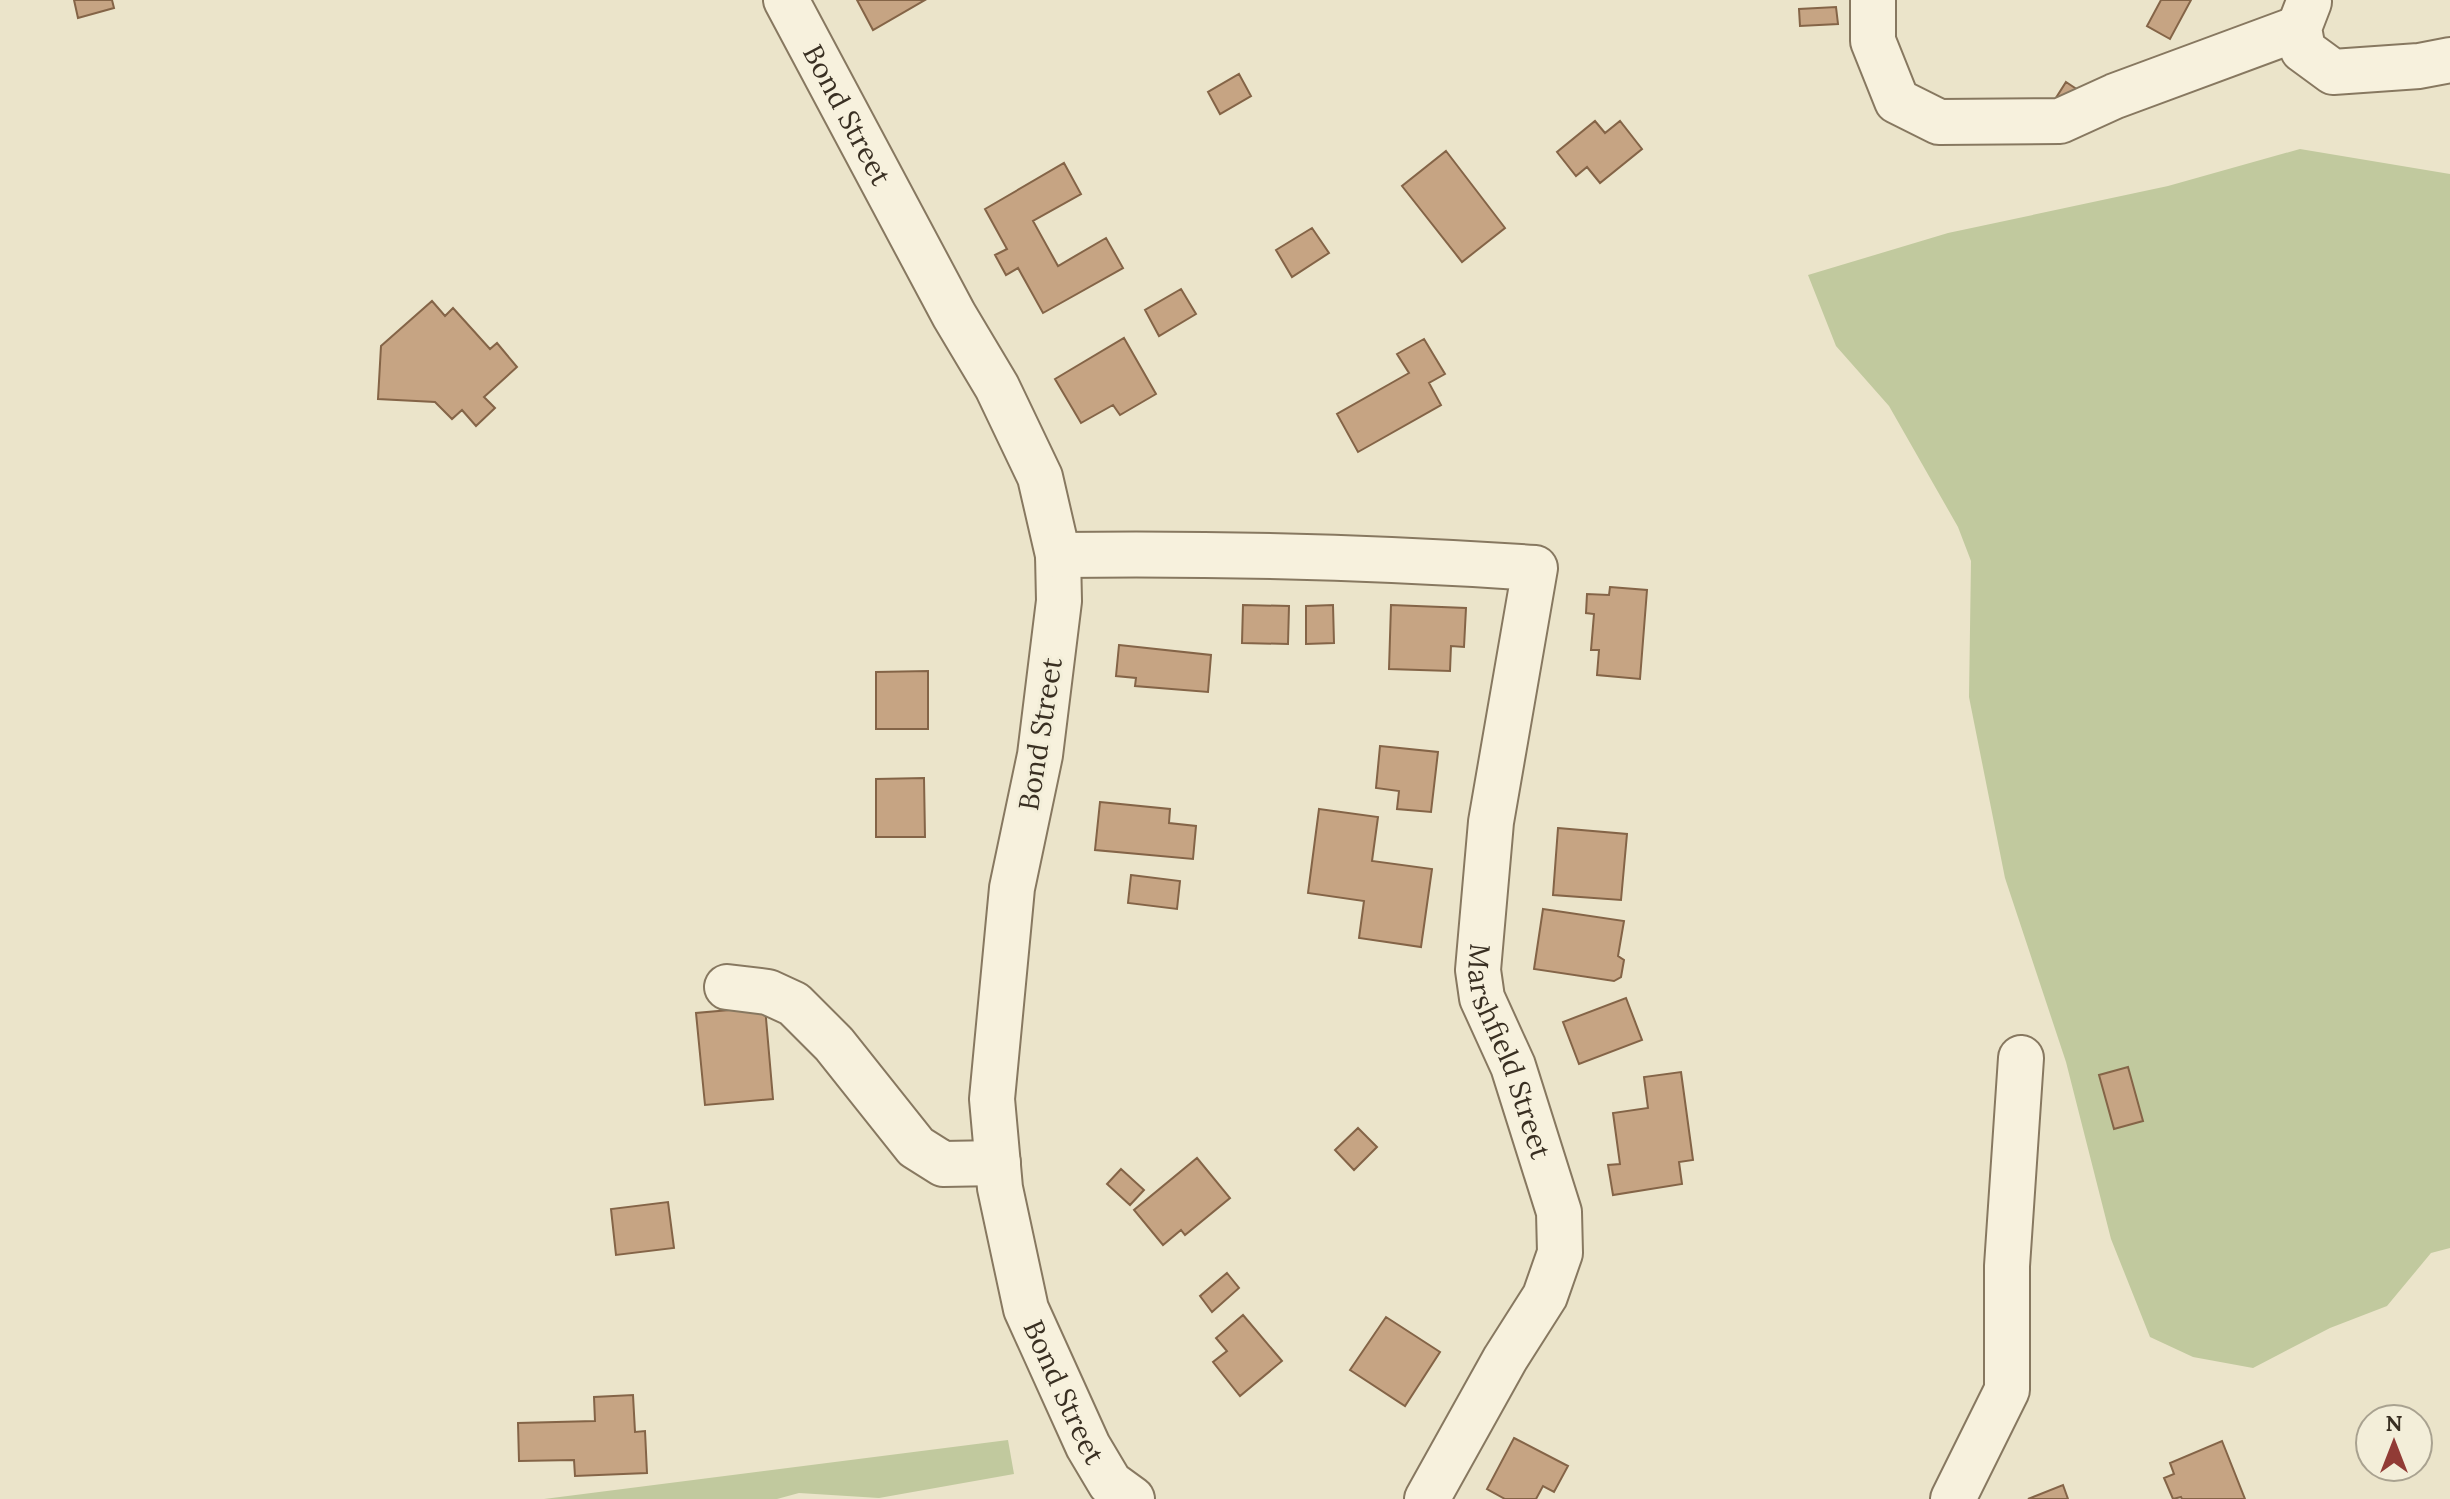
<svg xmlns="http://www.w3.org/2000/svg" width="2450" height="1499" font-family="Lora,serif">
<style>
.green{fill:#c1c99e}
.building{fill:#c6a483;stroke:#846447;stroke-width:2}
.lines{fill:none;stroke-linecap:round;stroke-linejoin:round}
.minor-casing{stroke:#877860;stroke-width:48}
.minor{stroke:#f7f1dd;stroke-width:44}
.labels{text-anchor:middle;stroke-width:6;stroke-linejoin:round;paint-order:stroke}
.street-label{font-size:28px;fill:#392f22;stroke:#f3eed9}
</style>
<rect width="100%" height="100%" fill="#ebe4ca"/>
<path class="green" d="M2300 149 2450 174V1248L2431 1253 2387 1306 2330 1328 2253 1368 2193 1357 2150 1337 2111 1239 2066 1062 2005 878 1969 697 1971 561 1958 527 1889 406 1836 346 1808 275 1948 233 2168 186Z
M1008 1440 1014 1474 879 1498 799 1493 777 1499H544Z"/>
<path class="building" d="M74 0H112L114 8 78 18Z
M857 0H925L873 30Z
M2161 0H2191L2170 39 2147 26Z
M1836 7 1838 24 1800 26 1799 9Z
M1239 74 1251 96 1220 114 1208 92Z
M2066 82 2087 96 2054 101Z
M1595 121 1605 133 1620 121 1642 149 1600 183 1587 167 1576 176 1557 152Z
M1446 151 1505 228 1462 262 1402 186Z
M1064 163 1081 194 1033 221 1058 266 1106 238 1123 268 1043 313 1018 268 1006 275 995 255 1007 249 985 209Z
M1312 228 1329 253 1292 277 1276 250Z
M1181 289 1196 314 1159 336 1145 310Z
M432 301 445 316 453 308 490 349 497 343 517 367 484 397 495 408 476 426 462 410 452 419 435 402 378 399 381 346Z
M1124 338 1156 394 1120 415 1113 405 1081 423 1055 379Z
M1424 339 1445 374 1429 383 1441 405 1358 452 1337 414 1409 373 1397 354Z
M1610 587 1647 590 1640 679 1597 675 1599 650H1591L1594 614 1586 613 1587 594 1609 595Z
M1243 605 1289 606 1288 644 1242 643Z
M1333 605 1334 643 1306 644V606Z
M1391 605 1466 608 1464 647 1451 646 1450 671 1389 669Z
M1119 645 1211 655 1208 692 1135 686 1136 678 1116 676Z
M928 671V729H876V672Z
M1380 746 1438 752 1431 812 1397 809 1399 791 1376 788Z
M924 778 925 837H876V779Z
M1100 802 1170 809 1169 823 1196 826 1193 859 1095 850Z
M1319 809 1378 817 1372 861 1432 869 1421 947 1359 938 1364 901 1308 893Z
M1558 828 1627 834 1621 900 1553 895Z
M1131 875 1180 881 1177 909 1128 903Z
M1543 909 1624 921 1618 956 1624 960 1621 977 1614 981 1534 969Z
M1626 998 1642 1040 1579 1064 1563 1022Z
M765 1007 773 1099 705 1105 696 1013Z
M2128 1067 2143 1121 2114 1129 2099 1075Z
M1681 1072 1693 1160 1679 1162 1682 1184 1613 1195 1608 1165 1620 1164 1613 1113 1648 1108 1644 1077Z
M1358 1128 1377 1147 1354 1170 1335 1150Z
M1197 1158 1230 1198 1185 1235 1181 1230 1163 1245 1134 1210Z
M1121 1169 1144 1190 1130 1205 1107 1184Z
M668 1202 674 1248 616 1255 611 1209Z
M1227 1273 1239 1288 1212 1312 1200 1296Z
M1243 1315 1282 1361 1240 1396 1213 1362 1227 1351 1216 1338Z
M1386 1317 1440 1352 1405 1406 1350 1370Z
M633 1395 635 1432 645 1431 647 1473 575 1476 574 1460 519 1461 518 1423 595 1421 594 1397Z
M1514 1438 1568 1466 1554 1492 1543 1486 1536 1499H1505L1487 1489Z
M2222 1441 2245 1499H2182L2181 1497 2173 1499 2164 1478 2174 1474 2170 1463Z
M2063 1485 2068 1499H2028Z"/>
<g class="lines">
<g class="minor-casing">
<g id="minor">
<path id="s1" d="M786 0 954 315 997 387 1040 477 1058 555 1059 601 1040 755 1012 888 992 1099 1000 1188 1026 1309 1088 1446 1110 1483 1132 1499"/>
<path d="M1873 0V41L1897 101 1939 122 2060 121 2115 96 2299 28"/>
<path d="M2309 2 2299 28 2303 50 2333 72 2419 66 2450 60"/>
<path id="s2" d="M1058 555C1217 553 1376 557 1535 568L1491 822 1478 970 1482 998 1513 1066 1559 1212 1560 1253 1545 1296 1505 1359 1427 1499"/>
<path d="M727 987 768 992 794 1004 834 1044 916 1147 943 1164 998 1163"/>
<path d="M1953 1499 2007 1390V1266L2021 1058"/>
</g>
</g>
<use href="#minor" class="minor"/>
</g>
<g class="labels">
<g class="street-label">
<text dy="10" stroke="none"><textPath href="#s1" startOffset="130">Bond Street</textPath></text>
<text transform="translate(1040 734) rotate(-81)" y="10">Bond Street</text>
<text dy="10" stroke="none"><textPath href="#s2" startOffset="970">Marshfield Street</textPath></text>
<text dy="10" stroke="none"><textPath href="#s1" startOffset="1474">Bond Street</textPath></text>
</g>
</g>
<g transform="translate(2394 1443)"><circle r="38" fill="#f3eed9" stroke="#a9a290" stroke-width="2"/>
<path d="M0-6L14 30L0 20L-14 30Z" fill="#913b35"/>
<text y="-12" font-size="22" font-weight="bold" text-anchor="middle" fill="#392f22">N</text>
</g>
</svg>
